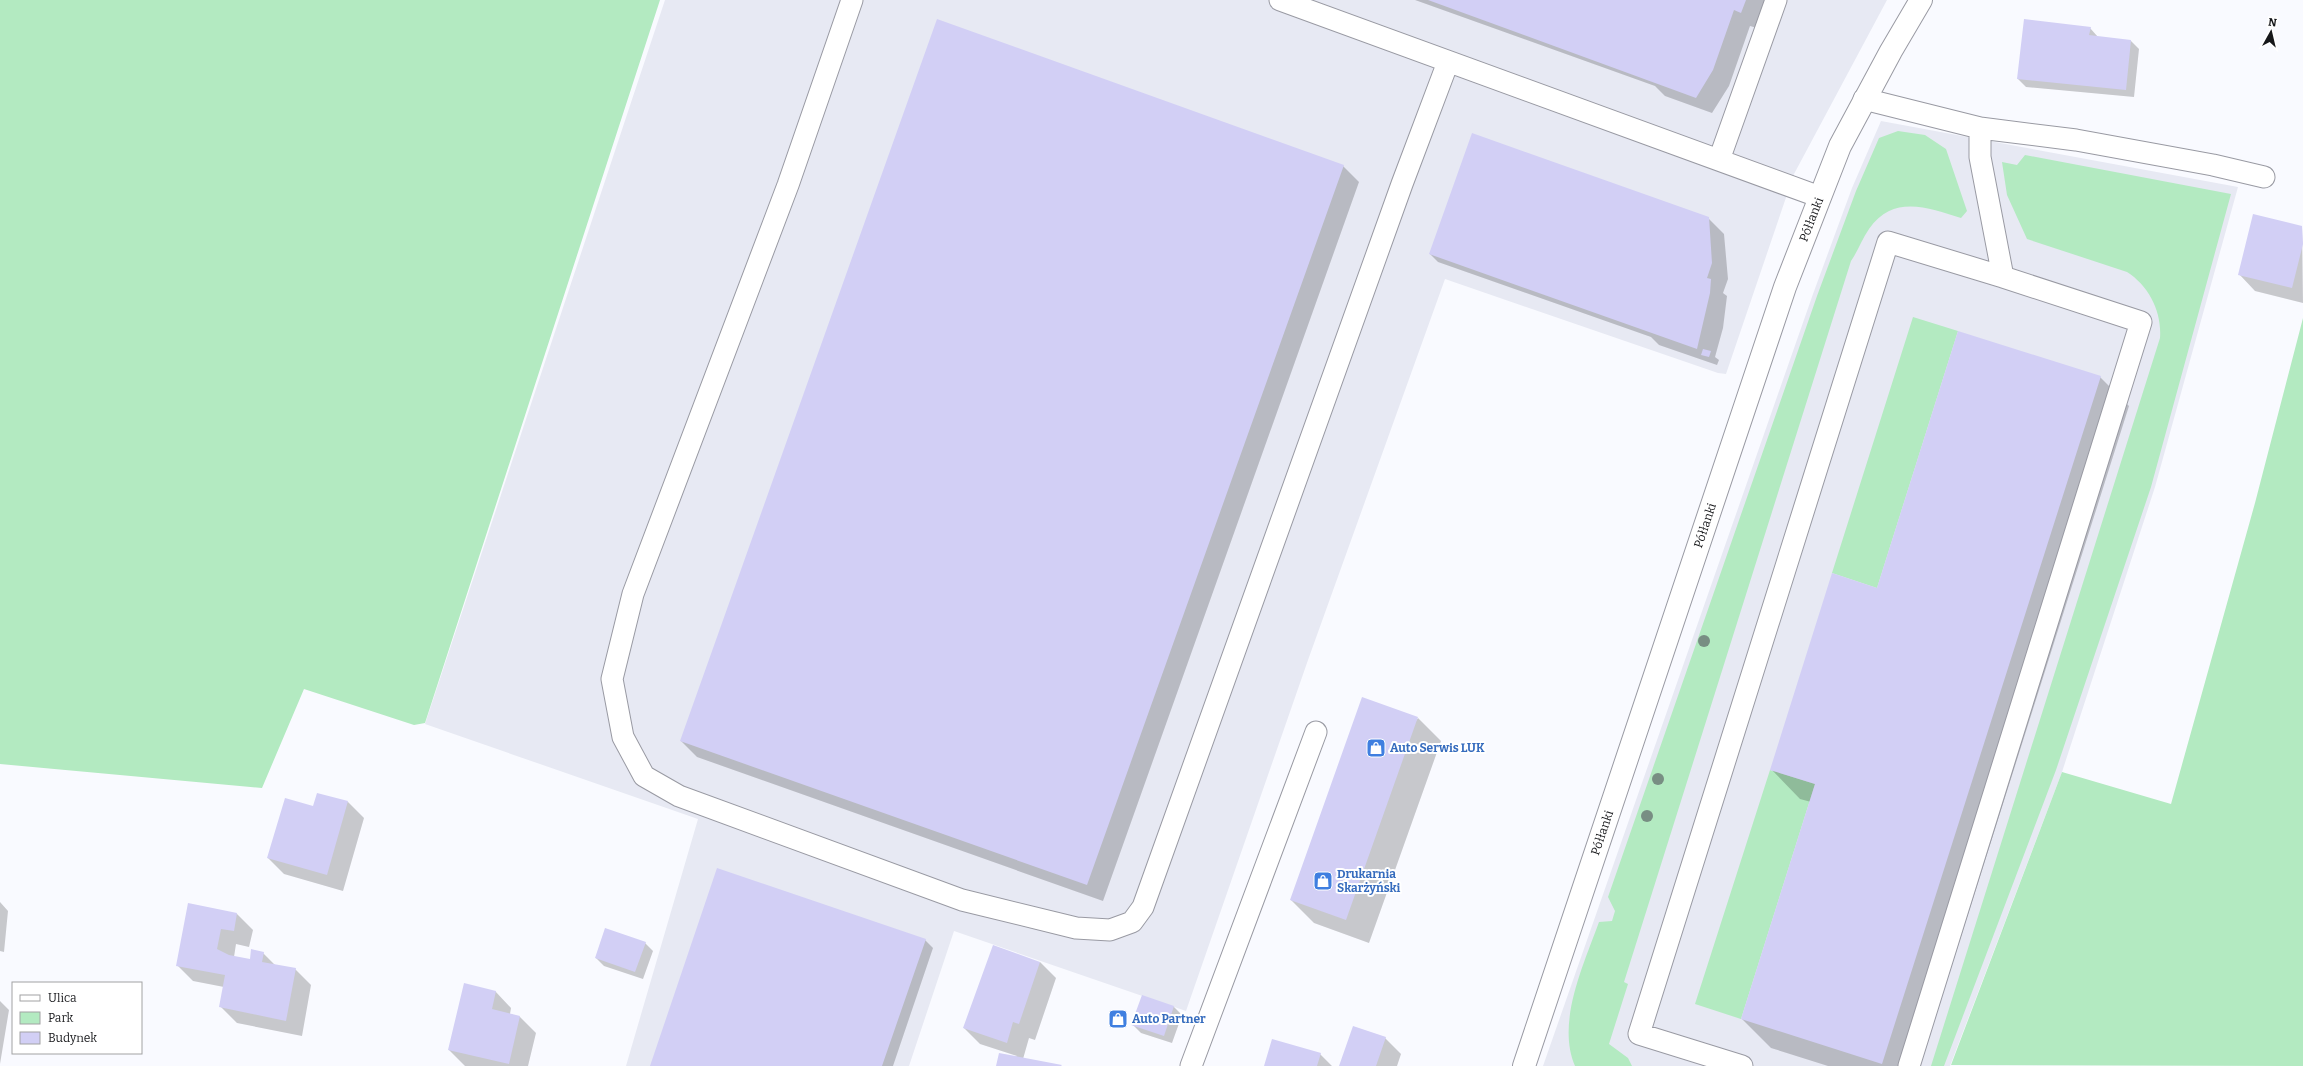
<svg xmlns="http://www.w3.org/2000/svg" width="2303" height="1066" font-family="Bitter,serif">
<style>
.built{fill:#e7e9f3}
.green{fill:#b3eac1}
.shadow{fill:#0003}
.building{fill:#d2cff5}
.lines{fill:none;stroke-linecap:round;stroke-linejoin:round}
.service-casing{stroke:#999aa3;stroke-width:23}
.tertiary-casing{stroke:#999aa3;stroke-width:24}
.service{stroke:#fff;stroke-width:21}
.tertiary{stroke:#fff;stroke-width:22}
.tree{fill:#788e83}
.labels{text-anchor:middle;stroke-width:4;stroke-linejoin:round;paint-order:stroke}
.street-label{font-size:12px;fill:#16171a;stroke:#fff}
.shop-label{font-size:12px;font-weight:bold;fill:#366cbe;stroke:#fff;text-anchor:start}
</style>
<rect width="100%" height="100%" fill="#f9faff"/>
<path class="built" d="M665 0H1887L1794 174 1726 374 1718 373 1445 279 1308 660 1186 1011 954 931 909 1066H626L698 819 425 724Z
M1881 121 2238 187 2155 487 2062 772 1950 1066H1543L1813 294 1852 188Z"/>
<path class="green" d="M0 0H660L425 723 414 725 304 689 262 788 0 764Z
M1898 131 1925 135 1946 149 1967 211 1961 218C1928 208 1894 194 1869 229 1862 239 1858 251 1851 261L1624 982 1628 984 1609 1044 1628 1058 1632 1066H1575C1556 1022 1584 964 1599 922L1612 921 1615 911 1608 897 1817 296 1856 191 1879 138Z
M2025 155 2231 194 2151 487 2056 770 1944 1066H1931L2160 338C2162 312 2149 286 2127 272L2027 239 2007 195 2002 162 2017 165Z
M1913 317 1958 331 1877 588 1832 573Z
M2303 318V1066L1951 1065 2062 772 2171 804 2255 503Z
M1770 770 1815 784 1741 1019 1695 1004Z"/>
<path class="shadow" d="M1415 0H1767L1757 28 1750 26 1729 86 1712 113 1665 96 1655 86Z
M2090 28 2098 37 2131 41 2139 49 2134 97 2026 87 2018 79Z
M1343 166 1359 182 1103 901 697 757 681 741Z
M1708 218 1724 234 1728 279 1723 293 1727 296 1723 328 1715 357 1719 360 1717 365 1659 345 1651 337 1438 262 1430 254Z
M2302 227 2303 303 2255 291 2239 274Z
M2100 377 2129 406 1920 1066H1828L1771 1048 1742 1019 1811 802 1800 799 1771 769 1877 589Z
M1418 718 1441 741 1369 943 1314 923 1291 900Z
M348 802 364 818 343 891 284 874 268 858 314 807Z
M0 902 8 911 4 952 0 951Z
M189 904 237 914 253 930 249 947 236 944 234 957 250 960 263 953 276 966 295 969 311 985 302 1036 237 1023 221 1007 224 987 193 981 177 965Z
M925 940 933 948 893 1066H651Z
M645 943 653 951 643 979 604 966 596 958Z
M1040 962 1056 978 1035 1040 1029 1038 1023 1059 1060 1066H998L1017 1056 980 1044 964 1028Z
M495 991 511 1008 510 1014 520 1017 536 1033 528 1066H465L449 1050Z
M1142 997 1174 1007 1182 1015 1172 1043 1141 1033 1133 1025Z
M0 1001 9 1010 0 1064Z
M1385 1038 1401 1054 1397 1066H1340Z
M1320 1054 1332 1066H1265Z"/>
<path class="building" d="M1428 0H1746L1741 13 1734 10 1713 70 1696 98Z
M937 19 1344 165 1087 885 680 741Z
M2024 19 2091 27 2089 35 2131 40 2126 90 2017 79Z
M1472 133 1709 217 1712 263 1707 278 1711 279 1710 293 1697 349 1429 254Z
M2253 214 2302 226 2303 244 2292 288 2238 275Z
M1958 331 2101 376 1882 1064 1741 1019 1815 784 1770 770 1832 573 1877 588Z
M1703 349 1711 351 1709 357 1701 355Z
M1362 697 1418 717 1346 920 1290 900Z
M317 793 348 801 327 875 267 858 285 798 313 806Z
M717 868 926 939 882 1066H650Z
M188 903 237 913 234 931 221 929 217 949 229 955 250 959 251 949 264 952 262 962 296 968 286 1021 219 1007 225 975 176 966Z
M605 928 646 942 635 972 595 958Z
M993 945 1040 962 1019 1024 1013 1022 1007 1043 963 1028Z
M464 983 496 991 492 1009 520 1016 509 1064 448 1050Z
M1142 995 1174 1006 1164 1036 1131 1025Z
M1353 1026 1386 1037 1376 1066H1339Z
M1272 1039 1321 1053 1317 1066H1264Z
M999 1053 1062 1065 1061 1066H996Z"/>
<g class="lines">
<g class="service-casing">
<path id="service" d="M852 0 788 185 633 594 612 679 623 737 644 776 679 796 962 900 1076 928 1110 930 1132 922 1143 907 1402 184 1448 62
M1280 0 1820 197
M1864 99 1980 128 2076 140 2213 165 2264 177
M1719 160 1776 0
M1191 1066 1316 732
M1742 1066 1639 1034 1888 242 2003 277
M1909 1066 2141 322 2003 277 1980 157V128"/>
</g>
<g class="tertiary-casing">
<g id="tertiary">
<path id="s1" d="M1524 1066 1785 287 1840 146 1891 51 1921 0"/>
</g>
</g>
<use href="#service" class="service"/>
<use href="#tertiary" class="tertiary"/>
</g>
<g class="tree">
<circle cx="1704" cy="641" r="6"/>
<circle cx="1658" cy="779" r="6"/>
<circle cx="1647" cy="816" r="6"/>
</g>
<defs>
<g id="shop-square" transform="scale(1)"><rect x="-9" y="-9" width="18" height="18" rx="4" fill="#3f7fe0" stroke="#fff"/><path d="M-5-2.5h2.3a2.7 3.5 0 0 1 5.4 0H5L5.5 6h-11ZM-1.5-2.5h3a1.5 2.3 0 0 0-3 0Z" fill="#fff"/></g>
</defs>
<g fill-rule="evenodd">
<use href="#shop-square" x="1376" y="748"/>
<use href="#shop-square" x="1323" y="881"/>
<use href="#shop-square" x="1118" y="1019"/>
</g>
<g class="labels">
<g class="street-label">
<text dy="4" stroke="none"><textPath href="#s1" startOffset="894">Półłanki</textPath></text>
<text dy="4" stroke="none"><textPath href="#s1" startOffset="570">Półłanki</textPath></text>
<text dy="4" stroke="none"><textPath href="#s1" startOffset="246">Półłanki</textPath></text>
</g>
<g class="shop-label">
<text x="1390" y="752">Auto Serwis LUK</text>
<text x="1337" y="878">Drukarnia<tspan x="1337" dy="14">Skarżyński</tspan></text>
<text x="1132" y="1023">Auto Partner</text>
</g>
</g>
<rect x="12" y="982" width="130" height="72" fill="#ffffff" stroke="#a2a2a3"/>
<rect x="20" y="995" width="20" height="6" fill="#ffffff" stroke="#a2a2a3"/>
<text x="48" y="1002" font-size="12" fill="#16171a">Ulica</text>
<rect x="20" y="1012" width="20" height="12" fill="#b3eac1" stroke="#a2a2a3"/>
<text x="48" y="1022" font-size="12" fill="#16171a">Park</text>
<rect x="20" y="1032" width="20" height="12" fill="#d2cff5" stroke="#a2a2a3"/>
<text x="48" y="1042" font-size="12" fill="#16171a">Budynek</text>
<g transform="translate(2271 32) rotate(8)" stroke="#ffffff" stroke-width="3" paint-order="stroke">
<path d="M0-3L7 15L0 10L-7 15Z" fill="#16171a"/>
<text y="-6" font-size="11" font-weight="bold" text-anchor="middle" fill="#16171a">N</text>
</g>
</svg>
